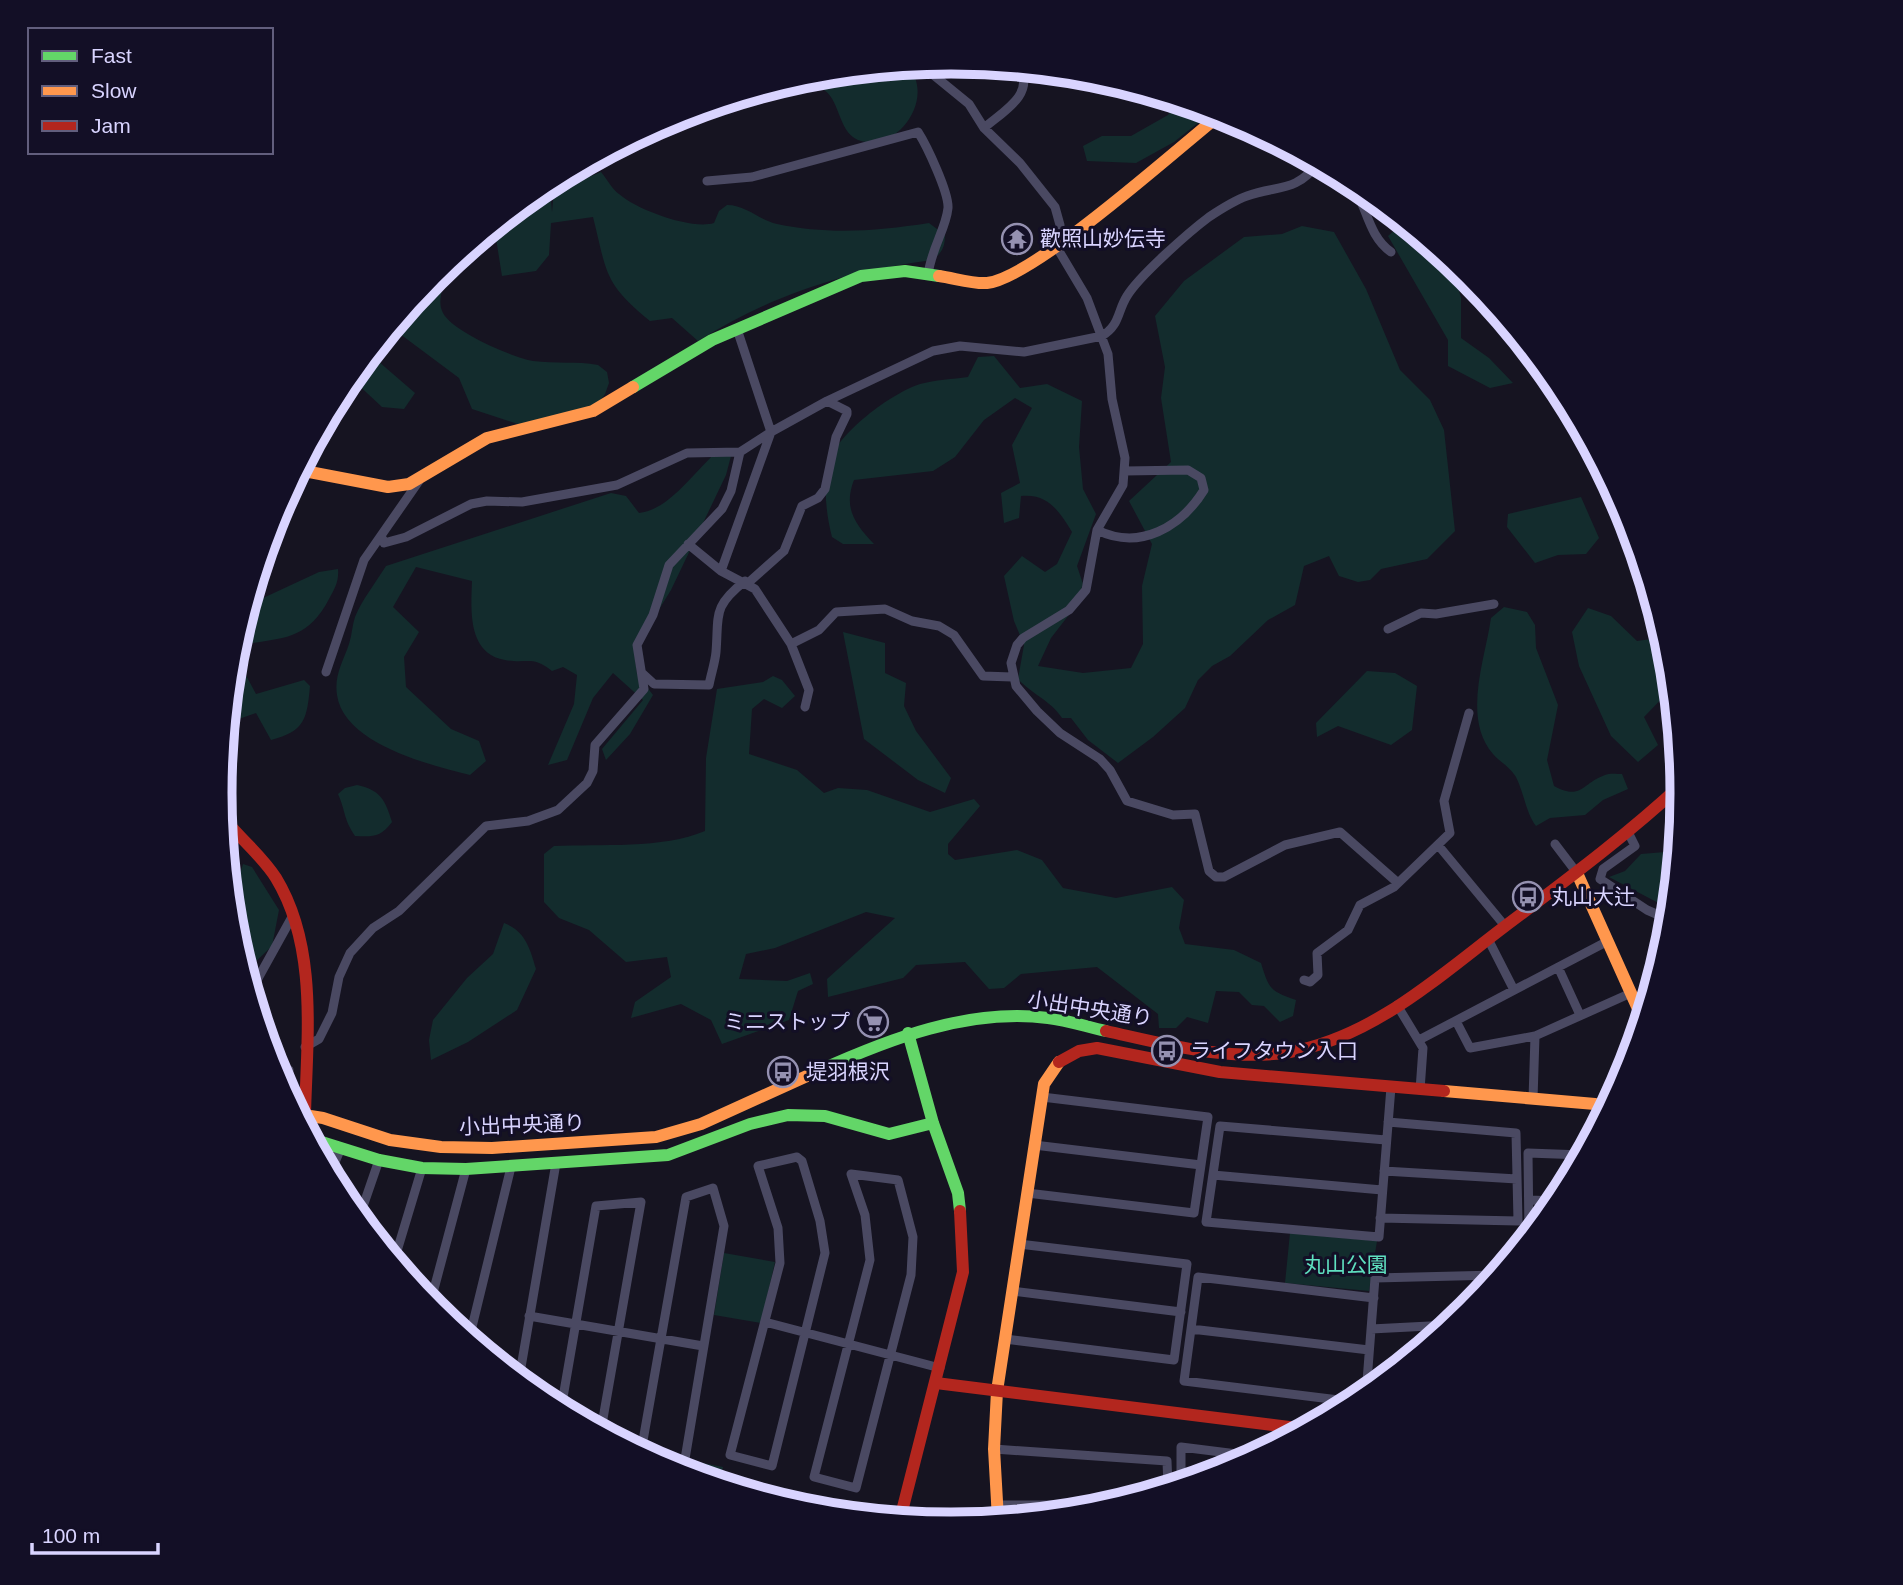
<svg xmlns="http://www.w3.org/2000/svg" width="1903" height="1585" font-family="Arial,'Noto Sans JP',sans-serif">
<style>
.green{fill:#132c2d}
.lines{fill:none;stroke-linecap:round;stroke-linejoin:round}
.street{stroke:#4a4962;stroke-width:9}
.fast{stroke:#63d668;stroke-width:12}
.slow{stroke:#ff974d;stroke-width:12}
.jam{stroke:#b3261e;stroke-width:12}
.labels{text-anchor:middle;stroke-width:6;stroke-linejoin:round;paint-order:stroke}
.poi-label{font-size:21px;fill:#d9d4ff;stroke:#130f26;text-anchor:start}
.street-label{font-size:21px;fill:#d9d4ff;stroke:#130f26}
.park-label{font-size:21px;fill:#5fe0c0;stroke:#130f26}
.rim{fill:none;stroke:#d9d4ff;stroke-width:9}
</style>
<rect width="100%" height="100%" fill="#161421"/>
<path class="green" d="M907 66C937 95 898 155 858 140 837 131 841 98 821 88 811 82 795 84 783 83L809 75Z
M1178 101 1213 111 1174 142 1136 163 1087 161 1083 146 1102 136H1131L1168 115Z
M601 172C607 179 612 189 619 194 637 210 692 230 714 223L719 211 727 205C746 205 759 220 777 224 829 235 877 231 929 223L945 235C945 247 942 253 932 260 843 272 774 294 698 341L672 318 650 321C603 283 607 272 593 217L551 223 549 255 536 271 502 276 494 226C512 212 528 204 551 200L552 212 554 191Z
M1404 222 1451 261 1461 298V338L1489 358 1513 383 1490 388 1448 366V340L1388 236Z
M1302 226 1334 232 1366 289 1400 370 1430 400 1444 430 1455 531 1427 559 1381 569 1370 580 1358 582 1339 576 1329 556 1304 566 1295 605 1268 620 1230 656 1212 666 1198 680 1185 708 1153 737 1118 763 1088 740 1071 718H1062C1050 700 1033 695 1018 679L1024 645 1014 621 1004 576 1022 556 1045 572 1057 564 1072 532C1059 511 1048 493 1021 496L1019 518 1004 523 1001 493 1020 483 1012 445 1032 408 1015 398 984 420 955 457 933 471 854 480C843 508 855 524 874 544H843L832 537C826 514 823 486 829 463 837 433 892 393 920 384 935 380 953 379 968 377L978 357 994 356 1020 388 1047 384 1082 401 1079 447 1083 489 1096 514 1077 566 1083 584 1075 607 1051 638 1038 666 1083 673 1131 668 1143 644 1142 586 1152 544 1129 501 1171 462 1161 398 1165 367 1155 316 1184 281 1244 237 1282 234Z
M446 266C448 281 435 299 443 313 453 332 512 357 533 361 555 364 577 361 598 365L607 372 609 383 605 394 593 411 547 429 524 426 472 409 459 378 392 328Z
M382 339 378 361 415 393 404 409 382 407 353 380 338 396Z
M718 451 731 456 726 475 671 590 634 650 637 674 653 695 630 734 606 760 602 749 643 700 613 673 593 698 567 760 548 765 574 704 577 675 563 667 552 671C532 655 528 664 505 660 467 654 471 609 472 581L416 567 393 607 419 632 404 657 406 687 451 729 479 741 486 761 470 775C430 765 344 744 337 695 334 675 343 662 349 644 352 635 352 626 355 617 362 600 376 582 386 566L611 493 626 496 639 513C670 510 695 470 718 451Z
M1581 497 1599 538 1586 554 1558 555 1535 563 1507 527 1508 514Z
M338 569C339 582 335 588 329 599 306 643 280 637 236 646L248 605 319 572Z
M1504 607 1527 612 1535 625 1536 648 1558 705 1547 760 1554 786C1582 801 1582 783 1605 775 1609 773 1617 774 1622 774L1628 789 1603 800 1585 815 1550 818 1536 826C1526 813 1524 793 1516 777 1509 766 1501 763 1493 754 1462 718 1485 660 1491 618Z
M1588 608 1611 616 1637 641 1651 639 1667 643 1672 688 1644 717 1658 745 1638 762 1611 736 1579 666 1572 632Z
M843 632 885 643V673L906 683 904 706 916 731 951 778 945 793 918 780 864 739Z
M234 653 256 694 304 680 310 686C307 719 305 731 271 740L256 713 233 721 227 727 229 707 233 706 230 694Z
M1367 671 1395 673 1417 686 1412 730 1391 745 1338 726 1317 737 1316 723Z
M773 676 782 680 795 696 782 708 764 699 752 709 749 754 797 770 824 793 838 788 867 790 930 812 974 799 980 806 948 844V854L955 860 1017 850 1042 860 1063 888 1116 898 1172 887 1184 900 1179 928 1185 944 1234 950 1261 963C1269 989 1270 991 1296 1000L1293 1016 1280 1022 1264 1006 1252 1005 1239 992 1216 991 1208 1023 1187 1017 1176 1028H1159L1158 1014 1097 967 1021 974 1004 988 989 989 965 962 916 965 903 978 828 997 827 979 895 918 866 912 775 948 746 954 739 979 787 981 810 973 813 984 798 991 789 1020 722 1044 711 1020 681 1004 631 1018 635 1002 671 977 667 957 626 962 589 930 559 918 544 902V854L554 846C600 844 663 849 705 831L706 758 717 689 763 682Z
M357 785C380 790 385 799 392 822 381 837 373 837 355 836 343 818 346 812 338 794L345 788Z
M1665 852 1676 859 1673 894 1666 907 1609 877 1625 871 1641 854Z
M243 864 252 867 279 910 272 946 251 966 249 985 234 935 231 902Z
M504 923C525 931 530 948 536 969L517 1010 468 1042 431 1060 429 1040 433 1020 467 978 493 954Z
M1290 1233 1377 1241 1369 1291 1285 1283Z
M724 1253 775 1262 761 1323 714 1315Z
M688 1460 723 1467 720 1483 686 1472Z"/>
<g class="lines">
<path class="street" d="M920 64 969 104 984 128 1020 163 1055 207 1060 225 1056 246 1087 298 1108 354 1112 399 1125 458 1123 485 1097 530 1086 590 1069 610 1023 638 1017 645 1011 663 1016 686 1037 711 1060 733 1100 759 1110 770 1127 801 1173 815 1195 814 1209 871 1216 877H1224L1285 845 1340 832 1398 883
M1026 78 1037 70
M984 128C1002 112 1035 95 1020 68
M707 181 752 177 918 132C927 146 949 193 948 208 946 229 931 249 928 275
M1350 181C1367 204 1367 235 1391 252
M737 329 771 432 827 401 933 351 960 346 1024 352 1102 336C1120 325 1117 312 1127 296 1139 276 1189 232 1209 217 1221 209 1233 201 1247 196 1277 185 1296 193 1318 163
M1097 530C1140 551 1181 527 1204 490L1201 478 1188 470 1125 471
M382 538 384 543 406 537 471 504 487 501 522 502 617 485 687 453 740 452
M688 544 721 571 755 589 791 644 819 630 836 612 885 609 912 621 939 626 954 635 983 676 1012 677
M721 571 771 432
M748 583 784 551 802 506 818 498 825 489 836 437 847 414V411L827 401
M1388 629 1421 613 1436 614 1494 604
M791 644 809 690 805 707
M326 672 364 560 419 481
M642 673 654 684 709 685C711 674 715 663 716 652 719 615 712 607 745 581
M1628 832 1635 846 1603 869 1600 879 1647 910 1670 920
M1555 844 1577 873
M1438 845 1505 926
M1488 939 1514 990
M1558 967 1580 1015
M1304 980 1310 982 1318 975 1317 953 1348 930 1360 905 1394 887 1450 833 1444 801 1469 713
M251 991 292 917
M1397 1005 1423 1048 1420 1090
M1456 1021 1470 1048 1535 1036
M1419 1040 1608 941
M305 1047 319 1039 332 1013 339 977 350 953 373 928 399 911 486 826 528 821 558 810 587 783 593 771 595 745 644 689 637 645 653 615 669 565 722 509 731 491 740 452 771 432
M273 1064 289 1070 288 1094
M1533 1099 1535 1036 1631 993
M1386 1140 1220 1126 1206 1222 1379 1237 1391 1087
M1034 1145 1201 1165
M797 1157 802 1161 820 1221 825 1253 772 1466 730 1455 780 1263 778 1228 758 1166Z
M1384 1171 1517 1179
M330 1174 341 1148
M851 1174 898 1180 913 1237 911 1275 856 1488 814 1477 870 1260 865 1215Z
M1213 1175 1382 1190
M1027 1193 1194 1213 1208 1117 1042 1097
M1529 1200 1558 1201
M359 1218 379 1160
M1380 1218 1518 1221 1516 1133 1388 1122
M1529 1236 1528 1153 1583 1155
M394 1261 422 1168
M1012 1291 1181 1312
M430 1304 466 1169
M529 1316 703 1346
M765 1322 940 1368
M451 1323 472 1327 511 1167
M1191 1329 1369 1350
M1371 1329 1449 1325
M1005 1339 1174 1360 1187 1264 1019 1244
M474 1342 476 1344
M519 1379 556 1163
M1367 1380 1384 1379
M1366 1394 1375 1278 1497 1275
M1355 1402 1184 1381 1198 1277 1374 1298
M561 1409 596 1206 641 1202 601 1430
M994 1449 1167 1461 1168 1487
M641 1452 686 1197 713 1188 724 1226 683 1471
M1181 1483V1447L1253 1456
M996 1505H1110"/>
<path class="fast" d="M633 387 712 340 861 276 905 271 939 276
M908 1033 933 1123 958 1193 960 1211
M818 1071C889 1039 968 1008 1048 1018 1067 1020 1087 1027 1106 1031
M312 1139 379 1160 422 1168 466 1169 668 1155 750 1124 788 1115 825 1116 889 1134 933 1123"/>
<path class="slow" d="M939 276C954 278 972 284 987 283 1034 278 1177 149 1221 114
M299 470 388 487 409 484 487 438 593 411 633 387
M1577 873 1643 1020
M1444 1091 1595 1104 1608 1108
M298 1114 323 1118 390 1140 441 1147 492 1148 656 1137 701 1124 818 1071
M998 1519 994 1449 997 1391 1044 1084 1059 1062"/>
<path class="jam" d="M223 818C240 838 262 856 276 878 318 947 307 1037 305 1114
M1106 1031C1165 1044 1229 1062 1290 1052 1373 1037 1438 977 1504 927 1565 881 1626 836 1682 784
M1059 1062 1079 1051 1097 1048 1220 1072 1444 1091
M936 1383 1305 1429
M900 1519 963 1272 960 1211"/>
</g>
<defs>
<g id="temple-ring" transform="scale(1.575)"><circle r="9.5" fill="#130f26" stroke="#9591b1" stroke-width="1.5"/><path d="M0-6L5-2H3V0L6.5 2.5H4V6H1.5V3h-3V6H-4V2.5H-6.5L-3 0V-2H-5Z" fill="#9591b1"/></g>
<g id="bus-ring" transform="scale(1.575)"><circle r="9.5" fill="#130f26" stroke="#9591b1" stroke-width="1.5"/><path d="M-5-6H5V4H4V6H2V4H-2V6H-4V4H-5ZM-3.5-4V0h7V-4ZM-3.5 1.2v1.5H-2V1.2ZM2 1.2v1.5H3.5V1.2Z" fill="#9591b1"/></g>
<g id="supermarket-ring" transform="scale(1.575)"><circle r="9.5" fill="#130f26" stroke="#9591b1" stroke-width="1.5"/><path d="M-6-5.5h2.5l.6 2H6L4.5 2H-2.5L-4.4-4H-6ZM-1.5 3.2a1.3 1.3 0 1 0 .1 0ZM3 3.2a1.3 1.3 0 1 0 .1 0Z" fill="#9591b1"/></g>
</defs>
<g fill-rule="evenodd">
<use href="#temple-ring" x="1017" y="239"/>
<use href="#bus-ring" x="1528" y="897"/>
<use href="#supermarket-ring" x="873" y="1022"/>
<use href="#bus-ring" x="1167" y="1051"/>
<use href="#bus-ring" x="783" y="1072"/>
</g>
<g class="labels">
<g class="poi-label">
<text x="1040" y="246">歡照山妙伝寺</text>
<text x="1551" y="904">丸山大辻</text>
<text x="850" y="1029" text-anchor="end">ミニストップ</text>
<text x="1190" y="1058">ライフタウン入口</text>
<text x="806" y="1079">堤羽根沢</text>
</g>
<g class="street-label">
<text transform="translate(1090 1009) rotate(9)" y="7">小出中央通り</text>
<text transform="translate(522 1125) rotate(-2)" y="7">小出中央通り</text>
</g>
<g class="park-label">
<text x="1346" y="1272">丸山公園</text>
</g>
</g>
<path d="M0 0H1903V1585H0ZM232 793a719 719 0 1 1 1438 0a719 719 0 1 1-1438 0Z" fill="#130f26" fill-rule="evenodd"/>
<path class="rim" d="M232 793a719 719 0 1 1 1438 0a719 719 0 1 1-1438 0Z"/>
<rect x="28" y="28" width="245" height="126" fill="#130f26" stroke="#625e7d" stroke-width="2"/>
<rect x="42" y="51" width="35" height="10" fill="#63d668" stroke="#625e7d" stroke-width="2"/>
<text x="91" y="63" font-size="21" fill="#d9d4ff">Fast</text>
<rect x="42" y="86" width="35" height="10" fill="#ff974d" stroke="#625e7d" stroke-width="2"/>
<text x="91" y="98" font-size="21" fill="#d9d4ff">Slow</text>
<rect x="42" y="121" width="35" height="10" fill="#b3261e" stroke="#625e7d" stroke-width="2"/>
<text x="91" y="133" font-size="21" fill="#d9d4ff">Jam</text>
<path d="M32 1543v10h126v-10" fill="none" stroke="#d9d4ff" stroke-width="3.5"/>
<text x="42" y="1543" font-size="21" fill="#d9d4ff" stroke="#130f26" stroke-width="5" paint-order="stroke">100 m</text>
</svg>
